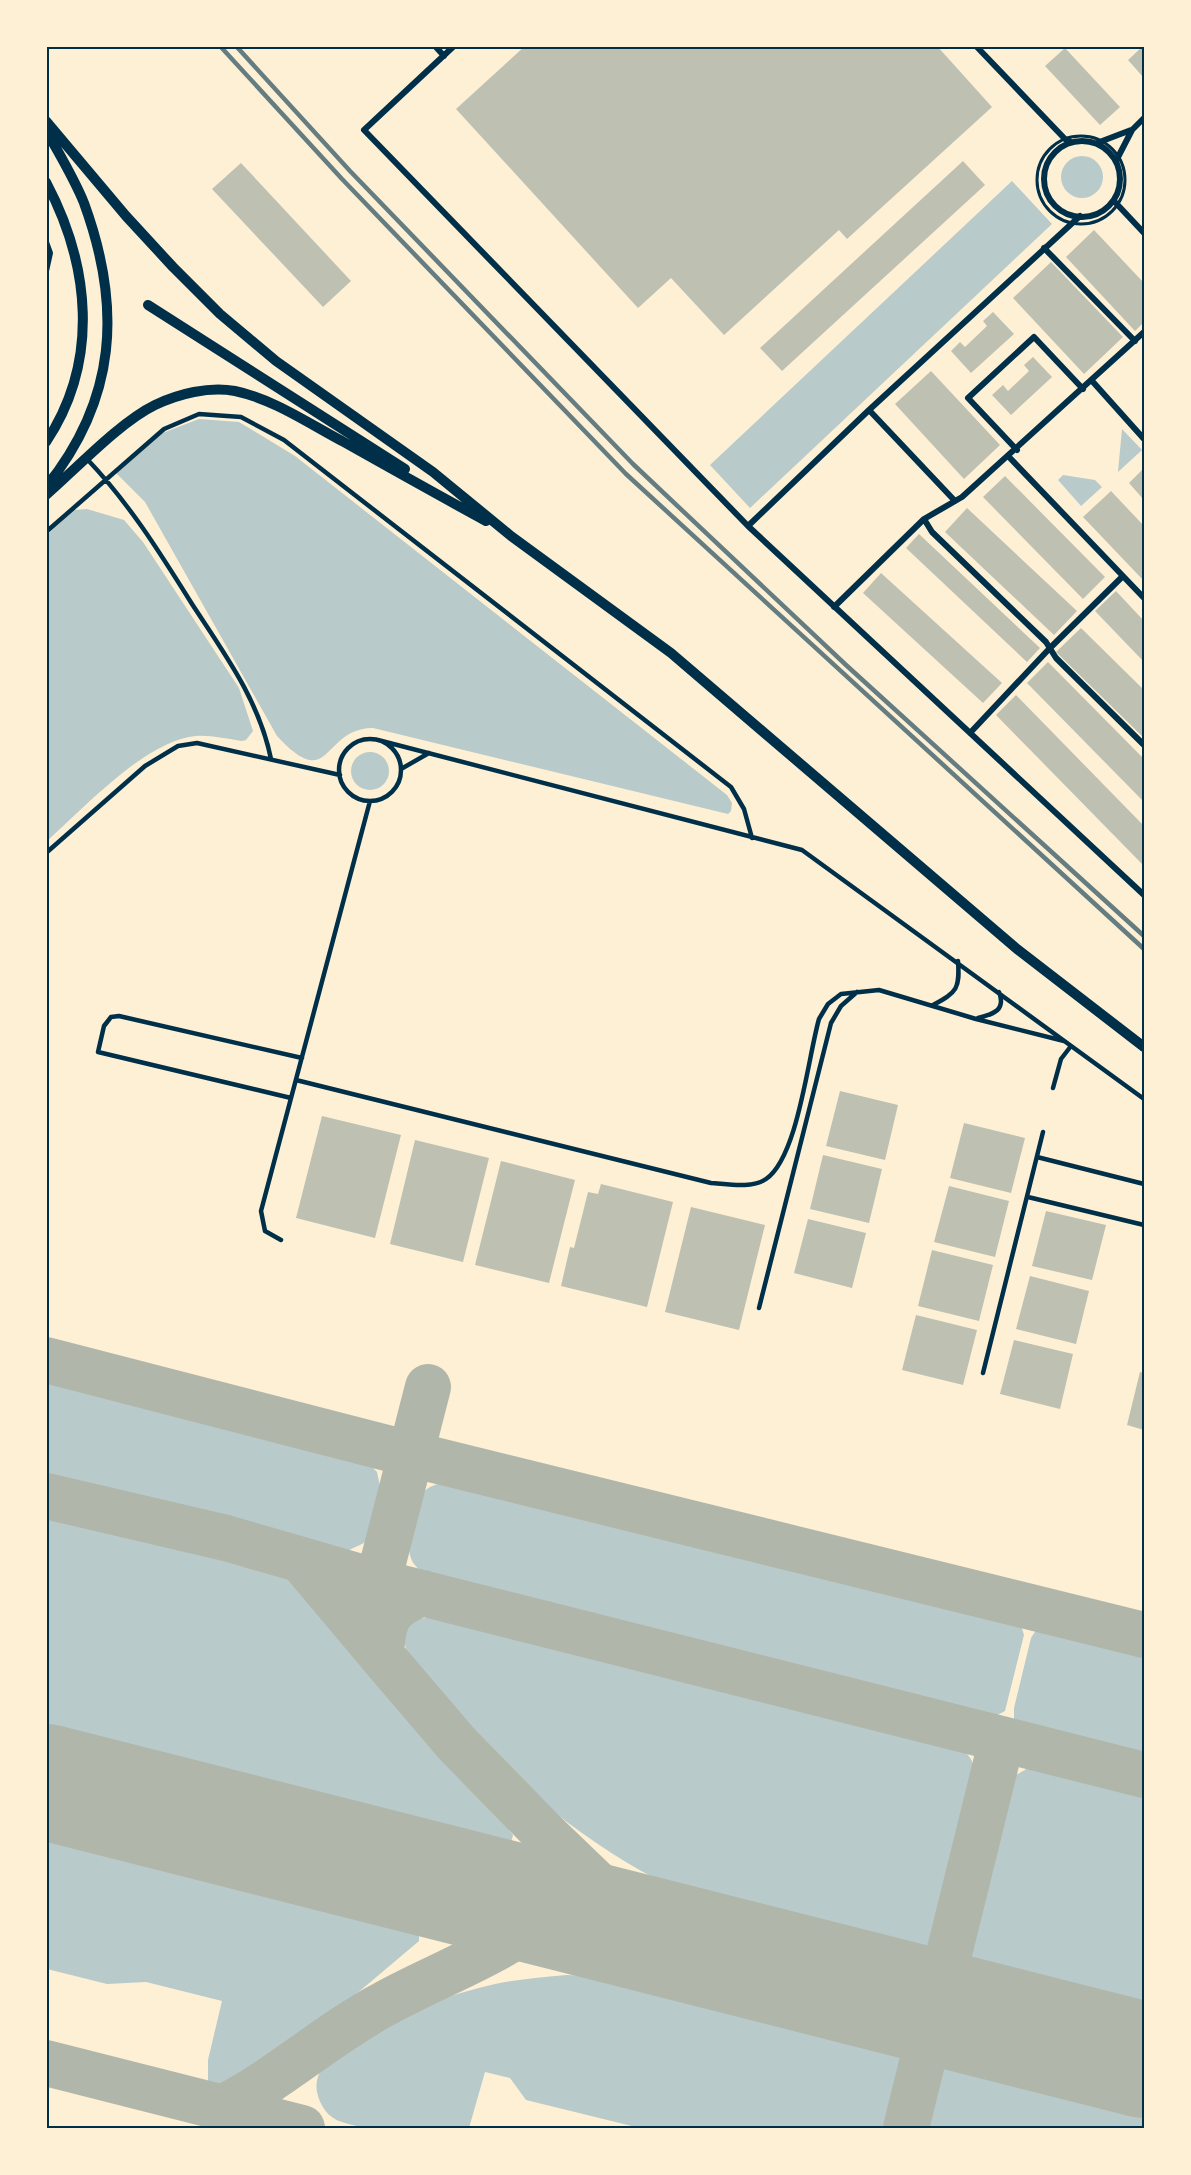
<svg xmlns="http://www.w3.org/2000/svg" width="1191" height="2175" font-family="'IBM Plex Sans',sans-serif">
<style>
.green{fill:#b9caca}
.lines{fill:none;stroke-linecap:round;stroke-linejoin:round}
.taxiway{stroke:#b1b6ab;stroke-width:46}
.runway{stroke:#b1b6ab;stroke-width:116}
.building{fill:#bec0b2}
.path{stroke:#003049;stroke-width:3}
.service{stroke:#003049;stroke-width:4.5}
.minor{stroke:#003049;stroke-width:6}
.tertiary{stroke:#003049;stroke-width:10}
.rail{stroke:#657d81;stroke-width:4.5}
.neatline{fill:none;stroke:#003049;stroke-width:2}
</style>
<rect width="100%" height="100%" fill="#fdf0d5"/>
<path class="green" d="M1061 177a21 21 0 1 1 42 0a21 21 0 1 1-42 0Z
M1012 181 1052 224 750 508 710 465Z
M199 419 239 422 295 456 727 795 732 803 731 811 728 814 373 728C321 728 332 795 277 736L145 502 116 473 160 434Z
M1122 429 1142 450 1118 472Z
M1063 475 1095 480 1102 487 1081 506 1058 480Z
M87 509 124 520 143 542 239 688 253 731 246 740 242 741C227 739 211 735 196 736 146 740 83 809 47 841V535L74 510Z
M351 771a19 19 0 1 1 38 0a19 19 0 1 1-38 0Z
M47 1375 329 1447 369 1464 377 1472 381 1491 373 1524 364 1543 347 1551 298 1547 47 1484Z
M450 1482 505 1490 1010 1617 1021 1625 1024 1635 1005 1711 988 1720 451 1584C439 1579 421 1574 414 1564 402 1548 412 1500 427 1489 434 1484 442 1483 450 1482Z
M47 1513 266 1569 289 1577 309 1592 494 1809 513 1835C511 1849 497 1854 484 1852L47 1743Z
M436 1617 483 1623 923 1733C943 1741 973 1746 975 1772L954 1882 933 1955 924 1961H916C862 1947 806 1935 752 1919 632 1882 521 1799 443 1701 431 1686 399 1652 404 1632L415 1619Z
M1038 1627H1051L1144 1651V1759L1025 1729 1014 1719V1708L1031 1638Z
M1030 1767 1072 1770 1144 1789V2017L980 1976C968 1972 963 1964 964 1951L991 1839 1003 1803 1016 1775Z
M46 1827 404 1916 411 1919 419 1928V1941L264 2072 239 2084 208 2089V2060L222 2001 146 1982 107 1984 47 1969Z
M567 1975 627 1978 701 1991 897 2040 906 2049 908 2059 891 2128H640L526 2100 510 2078 485 2072 469 2128C428 2129 381 2135 342 2122 328 2118 320 2106 317 2092 307 2036 454 1993 495 1984 519 1979 543 1977 567 1975Z
M952 2054 1144 2101V2128H919L937 2064Z"/>
<g class="lines">
<path class="taxiway" d="M46 1360 410 1454 1144 1635
M46 1496 226 1538 378 1582 1144 1775
M302 1561 381 1655 373 1614 378 1582 428 1387
M423 1593C387 1607 383 1618 381 1655L457 1744 543 1832 647 1932
M46 2063 302 2128
M224 2107C281 2078 329 2033 386 2003 443 1972 503 1952 553 1910
M906 2128 1002 1739"/>
<path class="runway" d="M46 1782 1144 2060"/>
</g>
<path class="building" d="M525 46H937L992 107 847 239 839 230 724 335 671 278 638 308 456 109Z
M1143 46H1144V78L1128 60Z
M1065 48 1120 107 1100 125 1045 66Z
M963 161 985 185 782 371 760 348Z
M241 163 351 281 323 307 212 189Z
M1094 230 1144 283V322L1135 331 1066 257Z
M1051 262 1123 337 1084 374 1013 298Z
M993 312 1014 334 971 373 951 351 960 342 965 347 987 326 983 321Z
M1033 357 1052 377 1011 415 992 395 1003 385 1008 391 1029 371 1024 365Z
M931 371 1000 445 964 479 895 404Z
M1144 468V500L1129 483Z
M1005 476 1105 577 1083 599 983 497Z
M1111 491 1144 526V581L1083 517Z
M967 508 1077 611 1054 635 945 532Z
M919 534 1040 648 1027 662 906 548Z
M881 573 1002 683 983 703 863 593Z
M1116 591 1144 621V662L1095 611Z
M1081 628 1144 690V738L1056 652Z
M1048 662 1144 759V802L1027 683Z
M1016 695 1144 826V866L996 715Z
M840 1091 898 1105 885 1160 826 1146Z
M322 1116 401 1135 375 1238 296 1218Z
M964 1123 1025 1138 1011 1193 950 1178Z
M415 1140 489 1158 463 1262 390 1244Z
M823 1155 882 1169 869 1223 810 1209Z
M501 1161 575 1180 549 1283 475 1265Z
M601 1184 673 1202 647 1307 561 1286 570 1247 574 1248 588 1192 598 1194Z
M949 1186 1009 1201 995 1257 934 1242Z
M691 1207 765 1225 739 1330 665 1312Z
M1046 1211 1106 1225 1092 1280 1032 1266Z
M808 1219 866 1233 852 1288 794 1273Z
M932 1250 993 1265 979 1321 918 1306Z
M1030 1276 1089 1291 1076 1344 1016 1329Z
M916 1315 977 1330 963 1385 902 1370Z
M1014 1340 1073 1354 1060 1409 1000 1394Z
M1140 1372 1144 1373V1430L1127 1425Z"/>
<g class="lines">
<path class="path" d="M1037 180a44 44 0 1 1 88 0a44 44 0 1 1-88 0Z"/>
<path class="service" d="M87 459C129 503 160 553 192 604 224 653 259 700 271 759
M46 532 164 429 199 414 241 417 284 440 731 787 744 809 752 838
M339 770a31 31 0 1 1 62 0a31 31 0 1 1-62 0Z
M378 740 802 850 1144 1099
M401 769 429 753
M46 853 145 766 178 746 197 743 340 775
M933 1005C957 992 960 989 958 961
M978 1018C994 1014 1006 1010 999 992
M296 1080 711 1183C727 1184 752 1189 766 1179 798 1157 808 1057 819 1019L828 1004 841 994 879 990 976 1019 1064 1041
M1053 1088 1061 1059 1071 1046
M291 1098 98 1052 104 1026 111 1017 119 1016 302 1058
M1037 1157 1144 1184
M1028 1197 1144 1225
M281 1240 265 1231 261 1211 370 801
M759 1308 831 1023 841 1006 857 992
M983 1373 1043 1132"/>
<path class="minor" d="M435 46 444 56
M454 46 364 130 748 526 1144 895
M976 46 1065 139 1071 142
M1044 179a38 38 0 1 1 76 0a38 38 0 1 1-76 0Z
M1097 143 1131 130
M1116 161 1132 130 1144 118
M1114 201 1144 233
M46 242 50 253 46 271
M1044 248 1135 341
M1093 382 1144 439
M869 410 955 501
M1017 450 968 398 1034 337 1083 389
M1009 457 1144 598
M924 519 932 532 1046 642 1056 658 1144 745
M748 526 869 410 1080 216
M834 607 924 519 962 497 1144 332
M970 733 1049 649 1123 576"/>
<path class="tertiary" d="M46 121 126 216 173 267 220 314 276 361 433 472 511 536 671 653 1017 949 1144 1047
M46 130C59 154 74 178 84 203 122 307 117 399 46 487
M46 182C90 265 100 361 46 442
M148 305 405 469
M46 495C77 468 120 422 155 405 178 394 209 386 235 391 273 399 308 423 342 441 390 468 438 495 486 521"/>
<path class="rail" d="M220 46 342 179 626 474 1144 949
M236 46 350 171 633 464 846 665 1144 936"/>
</g>
<rect width="1191" height="2175" fill="none" stroke="#fdf0d5" stroke-width="96"/>
<rect x="48" y="48" width="1095" height="2079" class="neatline"/>
</svg>
